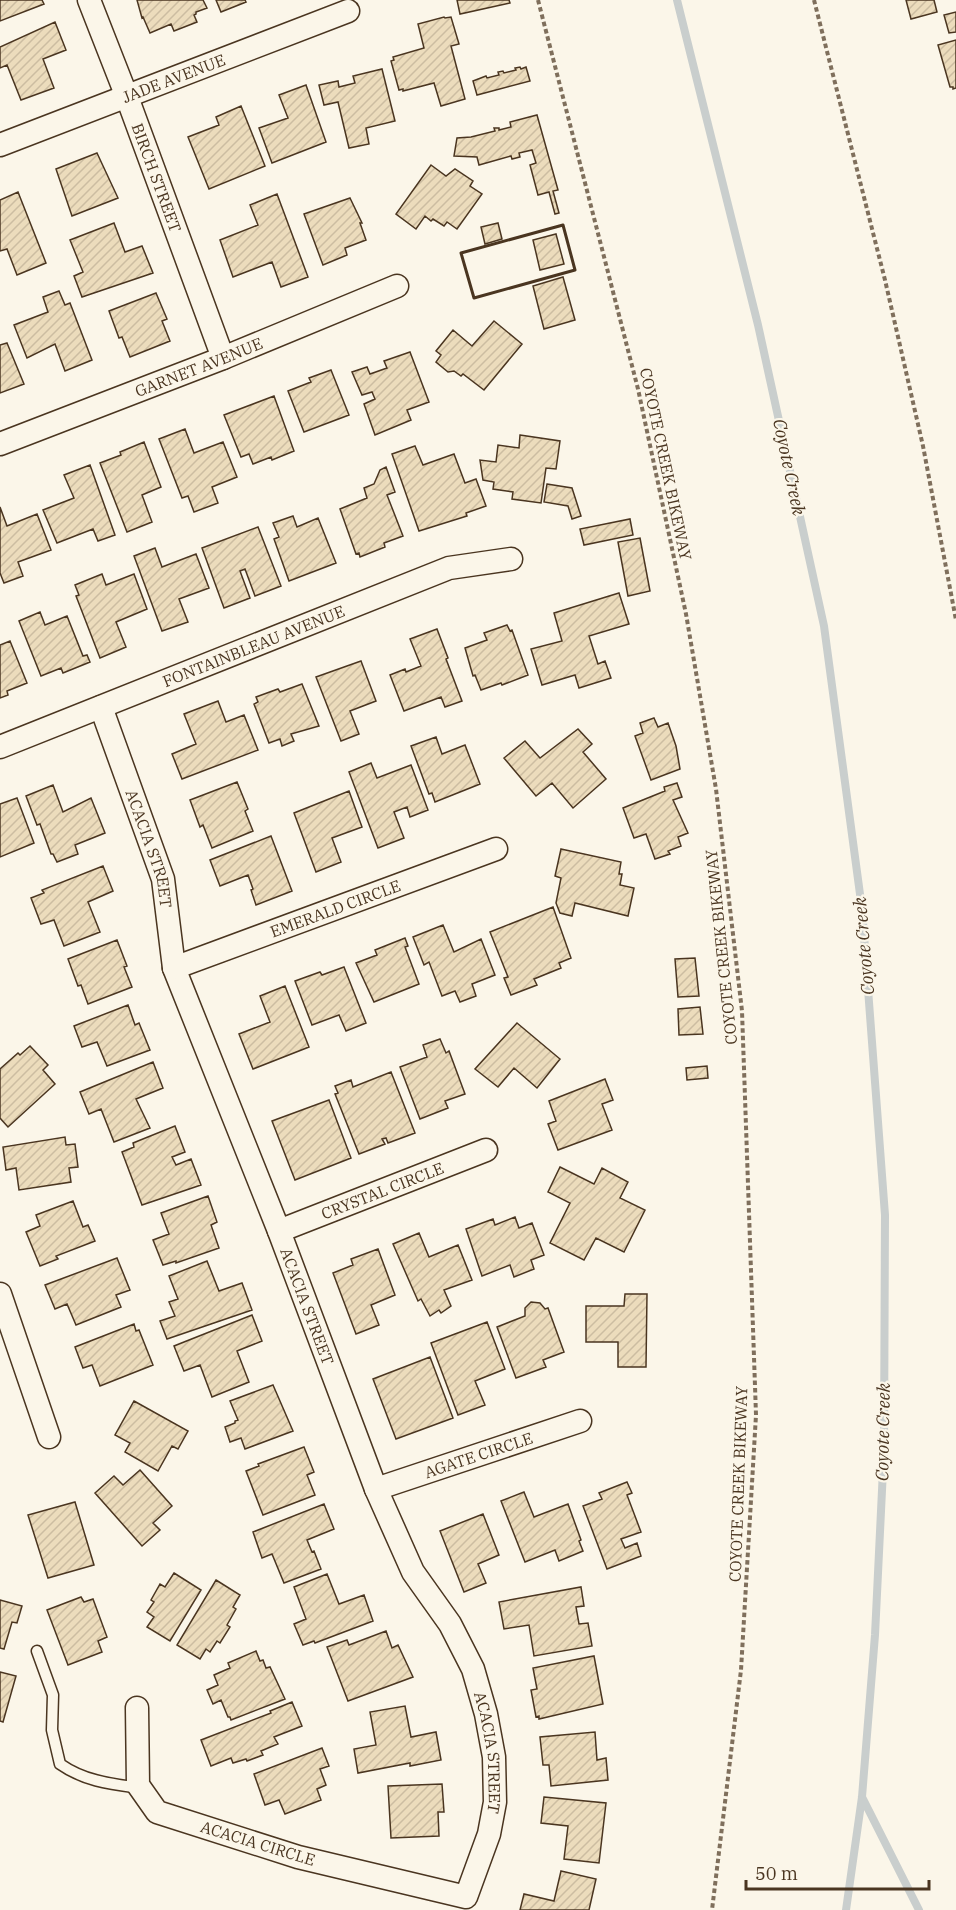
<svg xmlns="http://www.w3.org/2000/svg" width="956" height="1910" font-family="'IBM Plex Serif',serif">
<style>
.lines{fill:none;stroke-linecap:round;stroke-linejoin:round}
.stream{stroke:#c9cecd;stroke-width:8}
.building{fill:url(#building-hatch);stroke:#4a3520;stroke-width:1.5}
.lane-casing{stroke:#4a3520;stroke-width:13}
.street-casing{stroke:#4a3520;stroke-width:25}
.path{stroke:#7f6f5c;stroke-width:4;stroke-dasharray:4.5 3;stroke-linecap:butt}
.lane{stroke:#fbf6e9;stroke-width:10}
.street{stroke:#fbf6e9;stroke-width:22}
.wall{stroke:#4a3520;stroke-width:3}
.labels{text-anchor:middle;stroke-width:4.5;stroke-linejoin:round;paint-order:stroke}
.street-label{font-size:16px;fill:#4a3520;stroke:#fbf6e9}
.water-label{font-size:18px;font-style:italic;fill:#4a3520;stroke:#fbf6e9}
</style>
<defs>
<pattern id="building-hatch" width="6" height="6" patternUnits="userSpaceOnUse" patternTransform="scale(1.5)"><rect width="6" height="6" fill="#ecdcbc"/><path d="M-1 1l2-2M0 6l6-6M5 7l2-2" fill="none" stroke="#ccbda1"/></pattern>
</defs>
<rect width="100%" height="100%" fill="#fbf6e9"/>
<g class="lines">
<path class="stream" d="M677 0 758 325 824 626 862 909 885 1215 884 1449 875 1635 862 1797 846 1910
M862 1797 919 1910"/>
</g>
<path class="building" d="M0 0H42L44 4 0 21Z
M137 0H203L207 8 196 12V14L194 15 197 22 174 31 171 24 150 33 143 17 142 18Z
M216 0H245L246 2 221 12Z
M457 0H509L510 3 460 14Z
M906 0H934L937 12 911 19Z
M956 12V32L949 33 944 15Z
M444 17 445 18 451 17 459 44 451 46 465 99 441 106 434 83 403 91V89L399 90 391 61 394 60 393 57 424 48 418 24Z
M55 22 66 50 43 59 54 88 21 100 7 65 0 68V47Z
M956 40V88L953 89V87H950L938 45Z
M520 67 521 69 526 67 530 81 477 95 473 81 486 76 487 78 499 75 498 72 503 71 504 73 516 70 515 68Z
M382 69 395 121 366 128 369 144 349 148 338 102 324 105 319 85 338 81 339 87 355 83 353 76Z
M306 85 326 142 272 163 259 128 288 118 279 95Z
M241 106 265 166 209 189 188 137 219 125 216 117Z
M537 115 558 190 553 191 559 213 555 214 549 192 538 195 530 165 536 163 532 150 519 153 520 157 512 159 511 156 479 165 477 157 454 156 457 138 471 137 495 131 494 128H499V130L511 127 510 122Z
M97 153 118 198 72 216 56 169Z
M431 165 446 176 455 169 473 181 470 186 482 194 457 229 447 222 444 226 433 219 431 221 425 216 416 229 396 214Z
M18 192 46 263 17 275 7 249 0 251V200Z
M277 194 308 277 281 287 272 262 233 277 220 240 258 225 250 205Z
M350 198 362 223H360L366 240 345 248 347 255 323 265 304 214Z
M114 223 125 252 142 246 153 273 82 297 74 276 83 272 70 240Z
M498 223 502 239 485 244 481 227Z
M556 234 564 264 540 270 533 240Z
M563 277 575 320 544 329 533 286Z
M59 291 65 305 70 303 92 360 65 371 55 344 27 358 14 325 48 312 43 297Z
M156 293 167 319 162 321 170 341 130 357 122 337 119 338 109 311Z
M494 321 522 344 484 390 463 374 461 376 454 371 448 372 436 362 441 355 436 351 453 330 472 346Z
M7 343 24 384 0 393V345Z
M410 352 429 402 407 410 411 420 375 435 364 404 375 399 372 392 362 395 352 372 367 367 370 374 387 368 384 361Z
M331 370 349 415 304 432 288 391 311 382 309 378Z
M274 396 294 451 272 460 271 457 253 464 249 454 241 457 224 415Z
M185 429 194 453 223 442 237 477 212 487 218 503 194 512 188 496 182 498 159 439Z
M520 435 560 441 556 469 546 468 541 503 512 499 513 492 493 489 494 482 483 480 480 460 496 462 498 445 519 448Z
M144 442 161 487 142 495 152 522 127 532 100 463 121 455 120 452Z
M415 446 423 465 454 454 465 483 476 479 486 506 466 513 467 516 419 531 392 454Z
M90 465 115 535 98 541 93 529 57 543 43 510 74 498 64 475Z
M386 467 395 492 387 495 403 536 384 543 385 547 360 557 359 553 356 554 340 509 367 498 364 488 374 484 380 470Z
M547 484 572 488 581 516 572 519 568 506 544 502Z
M0 507 7 526 37 514 51 550 18 562 23 576 4 583 0 573Z
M293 516 297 527 318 518 336 563 289 581 274 539 279 537 273 523Z
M630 519 633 535 584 545 580 529Z
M258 527 281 586 255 596 245 569 240 571 250 598 224 608 202 548Z
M640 538 650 591 628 596 618 542Z
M155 548 162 567 196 554 209 588 179 599 188 622 162 631 134 556Z
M102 574 106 585 134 574 147 609 116 622 126 647 100 658 76 596 79 595 75 585Z
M619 593 629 624 589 636 598 664 605 661 611 678 579 688 575 675 542 685 531 649 562 641 554 613Z
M40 612 45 625 67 616 83 656 87 655 90 662 63 673 61 668 41 676 19 621Z
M507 625 510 631 512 630 528 675 502 685 501 683 481 690 475 675 473 676 465 648 487 640 484 633Z
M437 629 448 658 446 659 462 701 445 707 441 697 404 711 390 675 405 669 406 672 421 666 410 639Z
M10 641 27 683 7 691 8 695 0 698V645Z
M361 661 376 701 350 711 359 734 341 741 316 677Z
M302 684 319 726 291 734 294 741 282 746 280 739 269 743 254 704 258 702 256 697 278 689 280 692Z
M218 701 226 722 244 715 258 750 182 779 172 754 196 744 184 714Z
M654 718 658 727 668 723 676 746 680 769 651 780 635 736 643 733 640 723Z
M578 729 592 744 583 752 606 779 573 808 552 783 536 796 504 758 525 741 540 758Z
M436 737 442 754 465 745 480 784 435 802 432 793 429 794 411 746Z
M371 763 377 778 411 765 428 810 410 817 407 807 394 812 404 838 378 848 349 772Z
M237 782 248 809 245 811 253 831 212 848 203 825 200 827 190 800Z
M677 783 682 797 673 800 688 833 678 837 681 846 668 851 670 854 655 859 646 834 634 838 623 808 665 791 664 787Z
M53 785 63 812 91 798 105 833 75 845 78 854 57 862 53 854H51L40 824 37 825 26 796Z
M349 791 362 827 332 838 341 862 316 872 294 813Z
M17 798 34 843 0 857V804Z
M271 836 292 891 256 905 251 890 253 889 248 875 220 886 210 860Z
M561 849 621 862 619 874H622L620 885 634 888 628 916 575 903 572 916 560 913 556 903 561 878 555 876Z
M103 866 113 891 88 902 100 932 64 946 54 920 41 924 31 898 44 893 42 890Z
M553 907 571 958 559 963 561 968 534 979 537 985 511 995 504 978 508 977 490 932Z
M443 925 454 952 481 939 495 975 472 984 476 996 460 1002 455 991 442 996 429 962 424 965 413 937Z
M405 938 408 946 405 947 419 984 374 1002 356 963 377 955 375 950Z
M117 940 127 966 124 967 132 987 88 1004 81 985 78 986 68 959Z
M695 958 699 996 678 997 675 959Z
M344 967 366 1023 346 1031 339 1015 312 1025 295 981 320 972 322 975Z
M285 986 309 1047 253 1069 239 1034 270 1022 260 996Z
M128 1005 135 1025 139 1023 150 1050 107 1066 97 1042 82 1047 74 1026Z
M700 1007 703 1034 679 1035 678 1009Z
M517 1023 560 1059 537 1088 514 1068 498 1087 475 1069Z
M440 1039 446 1053 449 1051 465 1094 445 1101 448 1108 420 1119 400 1067 427 1057 423 1045Z
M30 1046 48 1065 43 1070 55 1084 8 1127 0 1118V1069L18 1053 20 1055Z
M153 1062 163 1088 136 1099 150 1128 114 1142 101 1109 89 1114 80 1092Z
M707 1066 708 1078 687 1080 686 1068Z
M391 1072 415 1133 388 1143 386 1138 382 1139 385 1144 359 1154 335 1094 338 1093 335 1086 351 1080 353 1087Z
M605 1079 613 1100 602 1104 612 1130 558 1150 548 1124 556 1121 549 1101Z
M329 1100 351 1158 295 1180 272 1121Z
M175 1126 185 1152 172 1157 176 1165 191 1159 201 1185 142 1205 122 1152 134 1147 133 1143Z
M65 1137 66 1145 75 1144 78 1167 69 1168 71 1182 19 1190 16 1168 6 1170 3 1147Z
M560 1167 594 1184 602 1168 628 1182 620 1198 645 1210 624 1252 596 1238 584 1260 550 1243 570 1203 548 1192Z
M208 1196 217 1222 211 1225 219 1248 176 1263V1261L163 1265 153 1240 169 1234 161 1213Z
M73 1201 83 1227 88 1225 95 1241 56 1256 58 1259 40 1266 26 1232 40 1226 36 1215Z
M515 1217 519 1228 532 1223 544 1255 531 1260 534 1269 514 1277 510 1265 482 1276 466 1229 493 1219 495 1225Z
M419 1233 429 1257 458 1245 472 1280 444 1290 451 1306 441 1313 439 1310 430 1316 421 1299 418 1301 393 1244Z
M378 1249 395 1295 371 1305 379 1325 356 1334 333 1273 353 1265 351 1259Z
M117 1258 130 1290 116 1295 121 1307 76 1325 67 1304 55 1309 45 1285Z
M207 1261 219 1291 242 1283 252 1310 167 1339 160 1321 175 1316 169 1302 178 1299 169 1276Z
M625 1294H647L646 1367H618V1342H586V1306H624Z
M531 1302 540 1303 545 1309 548 1308 564 1352 543 1360 546 1367 516 1378 497 1327 525 1316V1308Z
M252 1315 262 1341 237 1351 249 1382 212 1397 200 1365 184 1371 174 1346Z
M487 1322 505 1369 475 1381 485 1405 458 1415 431 1343Z
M134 1324 136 1331 139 1330 153 1365 100 1386 92 1365 83 1368 75 1347Z
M430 1357 453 1418 396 1439 373 1379Z
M273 1385 293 1431 245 1449 241 1438 230 1442 225 1427 235 1423V1421L238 1420 230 1401Z
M134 1401 188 1431 178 1449 172 1446 158 1471 125 1452 130 1443 115 1435Z
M304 1447 314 1472 307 1475 315 1495 263 1515 246 1471 259 1466 258 1464Z
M140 1470 172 1506 153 1523 160 1530 142 1546 95 1493 114 1476 123 1485Z
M627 1482 632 1493 627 1495 641 1532 621 1539 625 1548 637 1543 641 1556 607 1569 583 1506 602 1499 599 1493Z
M524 1492 534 1517 568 1504 581 1540 579 1541 583 1551 559 1561 555 1550 525 1562 501 1501Z
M75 1502 94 1565 48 1578 28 1515Z
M324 1504 334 1529 307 1540 312 1552 314 1551 321 1569 284 1583 272 1554 262 1558 253 1532Z
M483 1514 499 1555 478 1564 486 1583 464 1592 440 1531Z
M174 1573 201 1590 170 1641 147 1627 154 1617 147 1612 154 1602 151 1600 160 1584 165 1587Z
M327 1574 339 1604 364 1595 373 1621 315 1643 314 1641 303 1645 294 1624 306 1619 294 1587Z
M216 1580 240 1595 233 1607 236 1609 227 1625 230 1627 220 1643 217 1641 210 1652 206 1649 200 1659 177 1645Z
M581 1587 584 1606 576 1607 579 1624 588 1623 592 1646 534 1656 529 1625 504 1629 499 1602Z
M81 1597 84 1602 93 1599 107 1637 98 1641 102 1652 68 1665 47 1610Z
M0 1600 22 1606 17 1623 12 1622 4 1649 0 1648Z
M386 1631 392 1648 398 1645 413 1677 348 1701 327 1647 347 1640 349 1645Z
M256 1651 260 1661 263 1660 266 1668 270 1667 285 1699 231 1720 230 1717H228L221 1700 213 1704 207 1690 218 1685 214 1675 230 1668 228 1663Z
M594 1656 603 1704 539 1719V1716L536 1717 531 1690 537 1689 533 1668Z
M0 1672 16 1676 3 1722 0 1721Z
M292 1702 302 1726 274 1737 278 1744 261 1751 263 1755 247 1761 246 1759 233 1763 231 1758 211 1766 201 1740 271 1713 270 1711Z
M405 1706 411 1737 436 1732 441 1760 410 1766V1763L358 1773 354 1749 376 1745 370 1712Z
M595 1732 597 1760 606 1758 608 1780 551 1786 549 1765H543L540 1737Z
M322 1748 329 1766 320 1769 326 1785 317 1789 321 1800 285 1814 279 1800 265 1805 254 1774Z
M442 1784 444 1812H438L439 1836 391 1838 388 1786Z
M544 1797 606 1803 599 1863 564 1859 568 1826 541 1823Z
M561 1871 596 1879 589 1910H520L524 1894 554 1901Z"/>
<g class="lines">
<g class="lane-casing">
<path id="lane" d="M37 1651 53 1695 52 1730 60 1764C84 1781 111 1784 140 1788"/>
</g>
<g class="street-casing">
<g id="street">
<path id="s1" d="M89 0 127 97 223 358"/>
<path id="s2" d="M0 145 348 11"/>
<path id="s3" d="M0 444 223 358 397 286"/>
<path id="s4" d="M101 707 163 879 174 968 279 1231 376 1489 413 1572 450 1624 473 1669 486 1714 494 1757 495 1802 489 1834 466 1897 298 1857 157 1812 138 1785 137 1708"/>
<path id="s5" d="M0 747 449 568 511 559"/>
<path id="s6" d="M174 968 496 849"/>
<path id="s7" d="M279 1231 486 1150"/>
<path d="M0 1294 49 1437"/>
<path id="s8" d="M376 1489 580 1421"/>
</g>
</g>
<path class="path" d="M538 0 638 389 686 614 716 789 742 1011 756 1415 741 1670 712 1910
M814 0 885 280 923 446 956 620"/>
<use href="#lane" class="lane"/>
<use href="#street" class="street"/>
<path class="wall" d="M563 225 575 270 474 298 461 253Z"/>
</g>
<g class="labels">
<g class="street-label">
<text dy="6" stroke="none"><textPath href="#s2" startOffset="186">JADE AVENUE</textPath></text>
<text dy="6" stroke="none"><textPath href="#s1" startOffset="190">BIRCH STREET</textPath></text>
<text dy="6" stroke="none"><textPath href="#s3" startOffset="213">GARNET AVENUE</textPath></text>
<text transform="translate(666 464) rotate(78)" y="6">COYOTE CREEK BIKEWAY</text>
<text dy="6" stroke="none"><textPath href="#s5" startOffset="273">FONTAINBLEAU AVENUE</textPath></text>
<text dy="6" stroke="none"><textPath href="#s4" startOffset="150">ACACIA STREET</textPath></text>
<text dy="6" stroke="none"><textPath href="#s6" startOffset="172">EMERALD CIRCLE</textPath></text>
<text transform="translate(721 947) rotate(-96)" y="6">COYOTE CREEK BIKEWAY</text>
<text dy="6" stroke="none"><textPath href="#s7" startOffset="111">CRYSTAL CIRCLE</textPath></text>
<text dy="6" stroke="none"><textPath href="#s4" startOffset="636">ACACIA STREET</textPath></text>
<text dy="6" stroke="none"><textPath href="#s8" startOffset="108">AGATE CIRCLE</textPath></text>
<text transform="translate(738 1484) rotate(-88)" y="6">COYOTE CREEK BIKEWAY</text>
<text dy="6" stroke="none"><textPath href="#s4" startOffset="1122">ACACIA STREET</textPath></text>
<text transform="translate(258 1843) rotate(17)" y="6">ACACIA CIRCLE</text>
</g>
<g class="water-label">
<text transform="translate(789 467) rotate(78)" y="6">Coyote Creek</text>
<text transform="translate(864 946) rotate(-95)" y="6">Coyote Creek</text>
<text transform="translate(883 1432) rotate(-89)" y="6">Coyote Creek</text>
</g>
</g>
<path d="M746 1880v9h183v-9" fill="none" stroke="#4a3520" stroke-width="3"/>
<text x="755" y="1880" font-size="18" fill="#4a3520" stroke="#fbf6e9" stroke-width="4.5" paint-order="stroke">50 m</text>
</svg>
